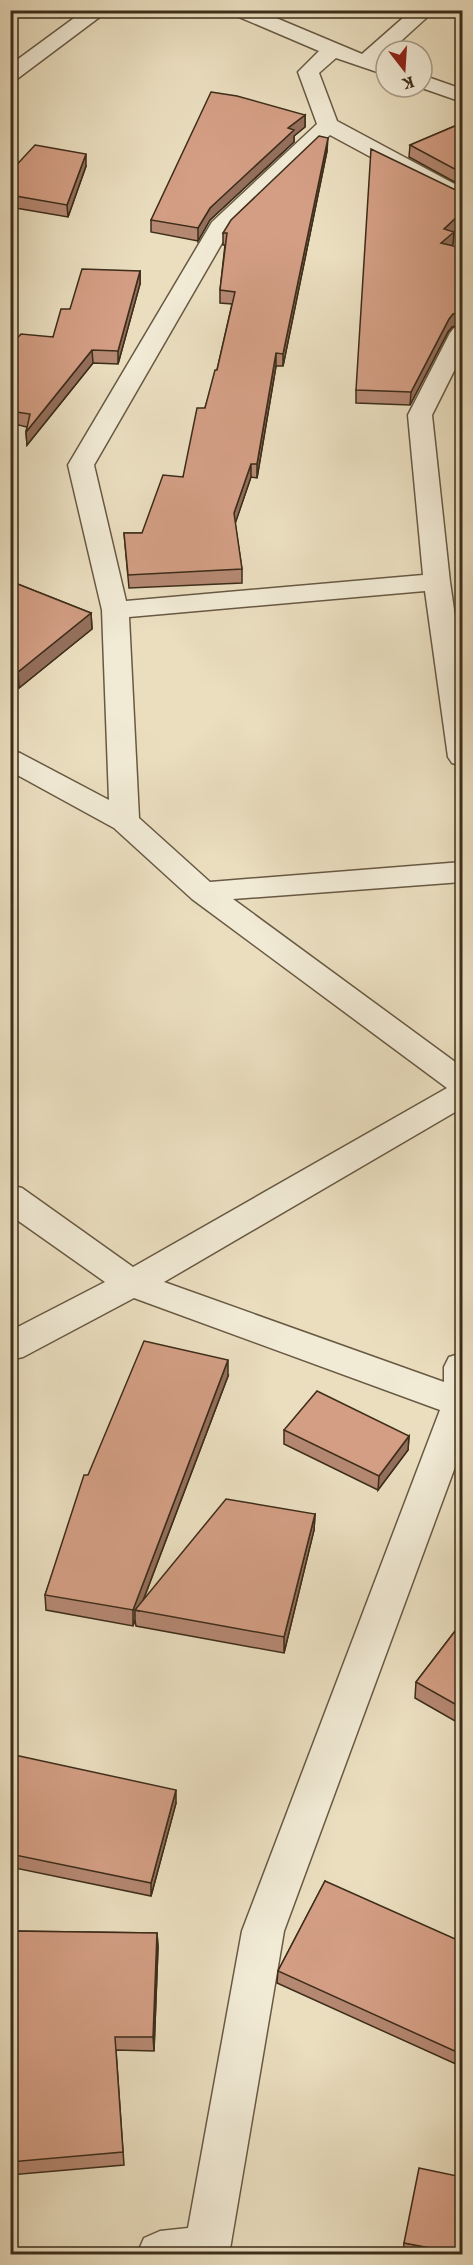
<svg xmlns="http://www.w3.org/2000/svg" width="473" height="2265" font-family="Vollkorn,serif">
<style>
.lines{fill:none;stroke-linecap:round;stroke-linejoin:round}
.street-casing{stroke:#685943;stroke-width:3}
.street{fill:#f1ead5;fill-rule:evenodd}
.wall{fill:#b58872;stroke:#3d2d1a;stroke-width:1.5}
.shaded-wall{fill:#946f5c;stroke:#3d2d1a;stroke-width:1.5}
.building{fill:#d39e84;stroke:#3d2d1a;stroke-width:1.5}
</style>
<rect width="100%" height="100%" fill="#eadebf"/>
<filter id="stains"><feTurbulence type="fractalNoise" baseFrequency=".00333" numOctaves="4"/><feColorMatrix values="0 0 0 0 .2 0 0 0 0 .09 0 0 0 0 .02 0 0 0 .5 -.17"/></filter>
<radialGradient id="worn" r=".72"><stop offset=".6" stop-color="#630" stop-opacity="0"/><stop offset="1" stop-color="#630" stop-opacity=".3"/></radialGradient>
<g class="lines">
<g class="street-casing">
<path id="street" d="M85 10H109L17 79 10 81V65Z
M229 10H257L362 54 412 10H435L390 51H386V54L380 60 386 62V75L336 58 319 73 337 121 462 188V204L454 202 330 135 229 231 94 465 126 601 423 575 408 415 450 333 454 328 462 326V355L432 415 450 582 462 664V766L452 763 448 757 425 591 129 617 139 818 210 882 462 862V882L233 899 462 1067V1108L164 1282 444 1382V1367L449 1357 462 1353V1448L284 1931 230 2249 232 2254H137L144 2238 160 2231 188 2228 242 1931 440 1410 134 1298 23 1357 10 1360V1331L105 1282 10 1215V1185L22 1188 133 1267 447 1088 192 899 114 828 10 771V750L20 753 109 800 102 610 68 465 212 222 317 124 298 72 319 51 232 14Z
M422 75 462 89V102L419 87H422Z"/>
</g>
<use href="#street" class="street"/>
</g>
<path class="wall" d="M305 115V127L294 136V142L210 220 198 241 151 232V220Z
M462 123V186L409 157 410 145Z
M327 151 283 366H276L257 478 251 477 235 523 242 569V583L129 588 124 533H142L183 477 217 370 232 304 220 303V290L225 245H223V233Z
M86 166 68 217 10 207V172Z
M454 232 453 244 452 245 459 325 452 327 448 332 410 405 356 403V390Z
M140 271V284L118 364 93 363 27 445 26 432 27 427 10 423V346L53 337 70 309Z
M10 581 91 613 92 629 19 688 10 685Z
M228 1376 143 1601 315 1514 314 1530 284 1653 136 1626 135 1620 133 1626 46 1610 45 1595 88 1475Z
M284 1430 409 1436 408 1450 378 1490 284 1444Z
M462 1622V1725L415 1698 416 1682Z
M10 1754 176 1803 151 1896 10 1867Z
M325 1881 462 2055 458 2065 277 1983 278 1971Z
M10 1931 157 1933 158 1947 154 2051 116 2050 124 2165 10 2175Z
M404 2243 462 2254H403Z"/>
<path class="shaded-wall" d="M305 115V127L294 136V142L210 220 198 241V228L210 208 288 128Z
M328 138 327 151 283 366V354Z
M86 154V166L68 217 67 205Z
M462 212V224L454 232 453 244 441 256 444 229Z
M140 271V284L118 364V351Z
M462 307V319L459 325 452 327 448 332 410 405 411 392 449 319 453 314Z
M92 350 93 363 27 445 26 432Z
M276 353V366L257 478V464Z
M251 464V477L234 527V513Z
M91 613 92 629 19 688 18 672Z
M228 1360V1376L139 1611 135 1610V1620L133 1626V1610Z
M409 1436 408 1450 378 1490 379 1476Z
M315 1514 314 1530 284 1653V1637Z
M176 1790V1803L151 1896V1883Z
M157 1933 158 1947 154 2051 153 2037Z
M462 2046V2055L458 2065 459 2053Z"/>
<path class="building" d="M211 92 237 96 305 115 288 128 294 130 210 208 198 228 151 220Z
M462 123V173L410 145Z
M319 136 328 138 283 354 276 353 257 464H251L234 513 242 569 128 575 124 533H142L163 475 183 477 197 408H205L215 370H217L235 292 220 290 227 233H223L231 220Z
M35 145 86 154 67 205 10 195V172Z
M371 149 462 193V212L444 229 454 232 441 243 462 248V307L459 312 453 314 449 319 411 392 356 390Z
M82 269 140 271 118 351 92 350 26 432 30 414 10 411V346L21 334 53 337 61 309H70Z
M10 581 91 613 18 672 10 669Z
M144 1341 228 1360 133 1610 45 1595 84 1475H88Z
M317 1391 409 1436 379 1476 284 1430Z
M226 1499 315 1514 284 1637 135 1610Z
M462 1622V1708L416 1682Z
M10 1754 176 1790 151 1883 10 1854Z
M325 1881 462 1942V2046L459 2053 278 1971Z
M10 1931 157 1933 153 2037H115L123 2152 10 2162Z
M419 2168 462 2177V2254L404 2243Z"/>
<rect width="473" height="2265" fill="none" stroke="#eadebf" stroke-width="36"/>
<rect x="12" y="12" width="449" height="2241" fill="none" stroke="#3d2d1a" stroke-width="3"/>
<rect x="18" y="18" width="437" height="2229" fill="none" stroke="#3d2d1a" stroke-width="1.5"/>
<g transform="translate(404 69) rotate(163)"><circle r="28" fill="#f1ead5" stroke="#a99e8a" stroke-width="1.5"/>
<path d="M0-4.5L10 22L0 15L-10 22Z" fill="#8f2418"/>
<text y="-9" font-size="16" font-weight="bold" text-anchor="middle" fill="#3d2d1a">K</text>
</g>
<rect width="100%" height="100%" filter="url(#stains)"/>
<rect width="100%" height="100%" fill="url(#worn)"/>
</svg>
